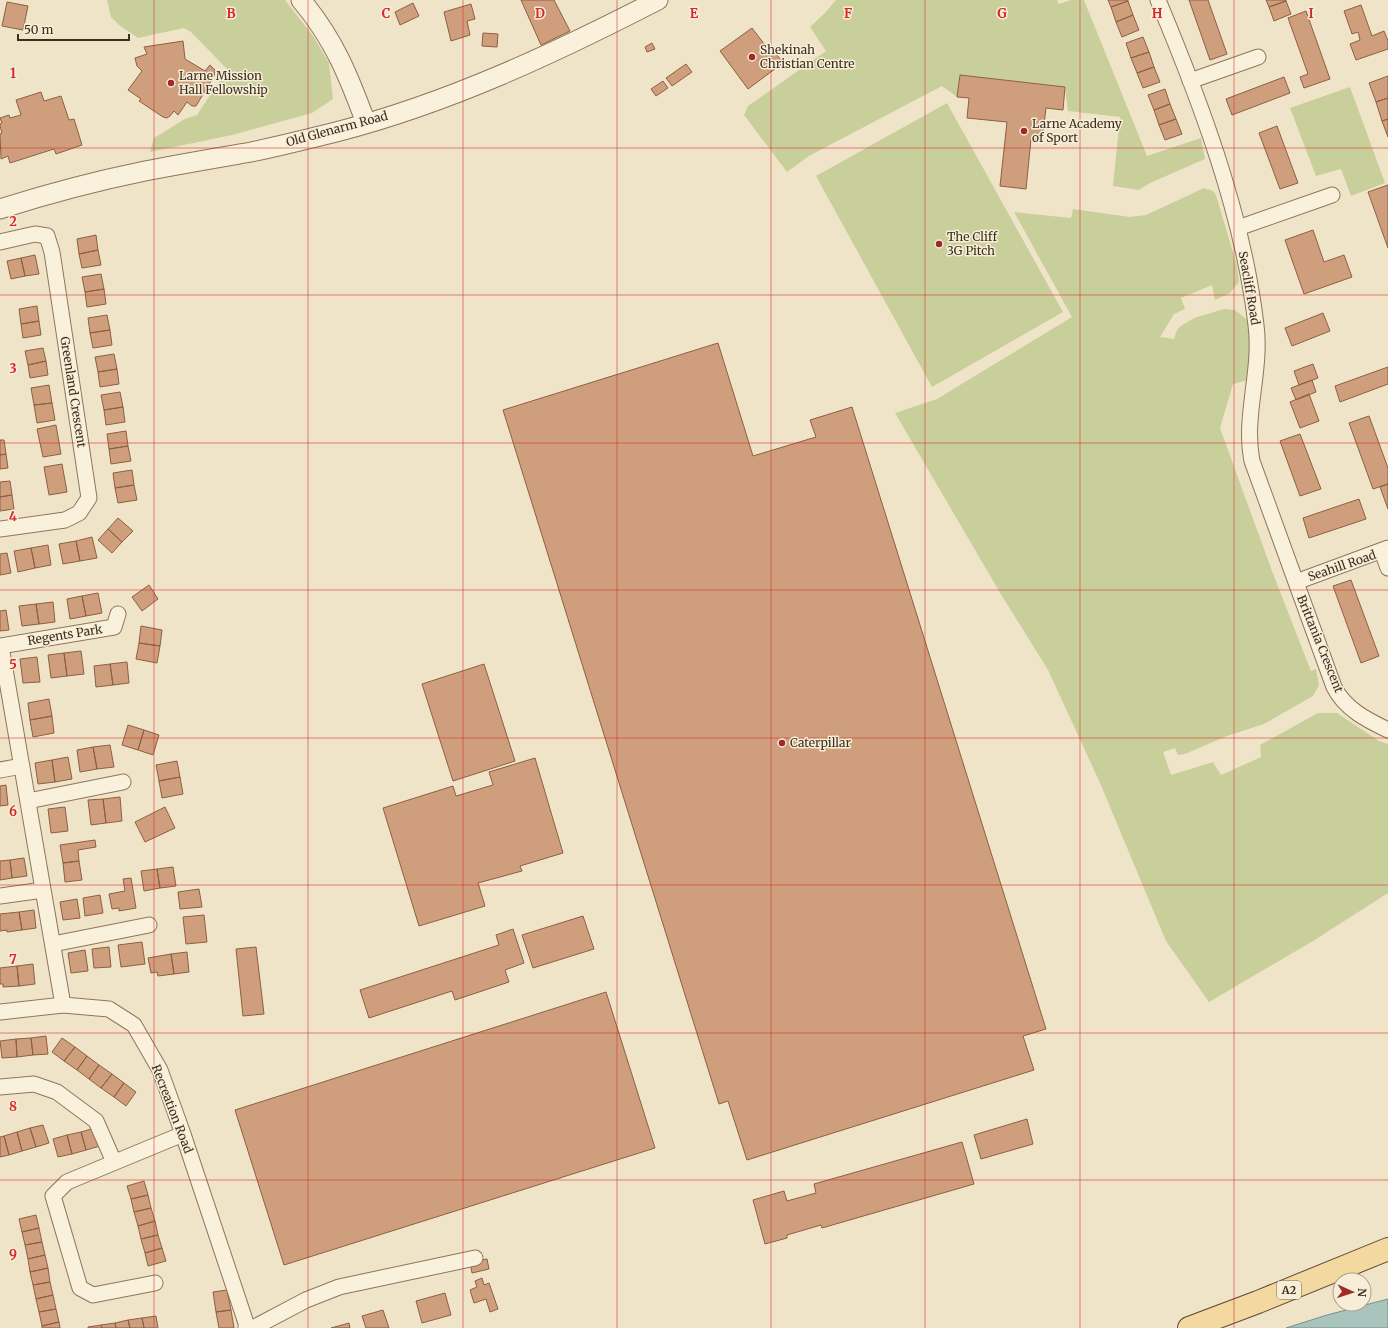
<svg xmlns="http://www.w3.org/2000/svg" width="1388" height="1328" font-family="Merriweather,serif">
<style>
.green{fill:#c9cf9b}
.water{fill:#a9c4bc;stroke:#6f938a}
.building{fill:#cf9f7d;stroke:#8d5f41}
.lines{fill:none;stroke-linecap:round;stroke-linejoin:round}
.minor-casing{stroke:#8d765c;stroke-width:17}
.tertiary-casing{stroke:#8d765c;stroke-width:21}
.primary-casing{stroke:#5b4430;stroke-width:24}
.minor{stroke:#faf1dc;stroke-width:15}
.tertiary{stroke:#faf1dc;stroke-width:19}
.primary{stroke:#f3d9a0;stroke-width:22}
.grid{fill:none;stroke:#d62828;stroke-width:1;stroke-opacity:0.55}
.poi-dot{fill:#9e2a2b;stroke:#f7eed8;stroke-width:1.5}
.labels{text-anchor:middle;stroke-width:3;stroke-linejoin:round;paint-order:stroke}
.shield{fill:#f7eed8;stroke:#756857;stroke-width:1}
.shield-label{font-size:11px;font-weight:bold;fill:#3d2e20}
.poi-label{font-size:12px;fill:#3d2e20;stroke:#f7eed8;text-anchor:start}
.street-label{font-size:12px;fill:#3d2e20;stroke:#f7eed8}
.grid-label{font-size:13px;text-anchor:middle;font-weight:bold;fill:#d62828;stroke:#f7eed8;stroke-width:3;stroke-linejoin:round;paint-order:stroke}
</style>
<rect width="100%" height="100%" fill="#f0e4c8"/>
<path class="green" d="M107 0H285L313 36 329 63 333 99 312 113 232 135 150 152 154 138 185 119 197 115 227 69 191 32 184 28 138 38 119 25 111 17Z
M836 0H1057L1059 4 1071 0H1084L1147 156 1201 138 1205 159 1150 183 1139 190 1113 186 1120 117 1068 111 1065 87 960 75 957 97 942 86 809 156 787 172 744 115 748 106 826 51 810 27 825 13Z
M1350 87 1385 183 1351 196 1341 169 1316 176 1290 108Z
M947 103 1063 312 932 387 816 176Z
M1204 188 1213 191 1216 195 1237 266 1239 282 1230 293 1215 300 1212 285 1181 298 1185 309 1174 314 1160 337 1174 339 1177 330 1181 326 1194 318 1224 309 1235 310 1246 319 1253 336 1248 380 1233 384 1220 428 1272 571 1311 671 1316 669 1319 685 1313 696 1264 724 1227 736 1185 754 1178 755 1175 748 1163 752 1171 775 1213 762 1221 775 1261 757 1260 745 1318 713H1337L1379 741 1388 744V893L1313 941 1209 1002 1166 941 1100 783 1048 670 999 591 895 413 937 399 1072 317 1014 212 1071 218 1073 209 1130 217 1146 215Z"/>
<path class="water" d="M1388 1299V1328H1286L1327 1315Z"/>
<path class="building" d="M521 0H554L570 31 541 45Z
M1108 0H1128V1L1111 7Z
M1189 0H1208L1227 54 1210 60Z
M1266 0H1286V1L1269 7Z
M1128 1 1133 15 1116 22 1111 7Z
M1286 1 1291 14 1274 21 1269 7Z
M7 2 28 6 23 30 2 26Z
M413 3 419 16 400 25 395 12Z
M471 4 475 19 467 21 470 35 451 41 444 12Z
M1361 5 1372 36 1384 31 1388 41V49L1356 60 1350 44 1360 40 1358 32 1352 34 1344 11Z
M1306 11 1330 79 1304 88 1300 77 1308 74 1288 18Z
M1133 15 1139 30 1122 37 1116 22Z
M752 28 768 49 771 47 783 63 748 89 720 51Z
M483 33 498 34 497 47 482 46Z
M1143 37 1149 52 1131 58 1126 43Z
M183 41 185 59 205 71 210 65 215 70 214 76 196 106H192L187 102 178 115 174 111 170 116 167 118 163 117 139 101 141 99 128 90 142 71 137 66 135 58 147 54 144 47Z
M652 43 655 49 647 52 645 47Z
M1149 52 1154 67 1137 73 1131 58Z
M686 64 692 72 672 86 666 78Z
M1154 67 1160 82 1143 88 1137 73Z
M960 75 1065 87 1063 110 1046 108 1042 140 1031 139 1026 189 1000 186 1007 122 967 118 969 98 957 97Z
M1388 76V98L1376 102 1369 83Z
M1284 77 1290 93 1232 115 1226 99Z
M663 81 668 88 656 96 651 89Z
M1165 89 1170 104 1154 110 1148 95Z
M41 92 44 101 61 96 69 120 74 119 82 145 56 154 54 149 10 163 8 156 1 159 0 134 2 133 0 126V124L2 123 0 118 9 115 10 118 21 115 16 100Z
M1388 98V119L1382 121 1376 102Z
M1170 104 1176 119 1159 125 1154 110Z
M1176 119 1182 134 1165 140 1159 125Z
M1388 119V137L1382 121Z
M1277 126 1298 183 1280 189 1259 133Z
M1388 185V248L1368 192Z
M1313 230 1324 262 1344 255 1352 277 1304 294 1285 240Z
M96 235 98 250 79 254 77 239Z
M98 250 101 265 82 268 79 254Z
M35 255 39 274 25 276 21 258Z
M21 258 25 276 11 279 7 261Z
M101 274 104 289 85 292 82 277Z
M104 289 106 304 87 307 85 292Z
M37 306 39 321 21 324 19 309Z
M1323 313 1330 331 1292 346 1285 328Z
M107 315 110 330 90 333 88 318Z
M39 321 41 335 23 338 21 324Z
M110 330 112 345 93 348 90 333Z
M718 343 753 456 816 437 810 420 852 407 1046 1029 1023 1036 1034 1070 747 1160 728 1101 719 1104 503 410Z
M43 348 46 361 28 365 25 351Z
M114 354 117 369 98 372 95 357Z
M46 361 48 375 30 378 28 365Z
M1313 364 1318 378 1299 385 1294 371Z
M1388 367V384L1340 402 1335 386Z
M117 369 119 384 100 387 98 372Z
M1312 380 1316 392 1296 400 1291 388Z
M49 385 52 403 34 405 31 388Z
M120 392 123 407 104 410 101 395Z
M1309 394 1319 421 1300 428 1290 402Z
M52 403 55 420 37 423 34 405Z
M123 407 125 422 106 425 104 410Z
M1369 416 1388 468V484L1373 489 1349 423Z
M56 425 61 454 43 457 37 429Z
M126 431 128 446 109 449 107 434Z
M1300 434 1321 489 1300 496 1280 441Z
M0 440H4L6 454 0 455Z
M128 446 131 461 111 464 109 449Z
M6 454 8 468 0 469V455Z
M62 464 67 492 49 495 44 467Z
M132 470 134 485 115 488 113 473Z
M10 481 12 495 0 497V482Z
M1388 484V509L1380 487Z
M134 485 137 500 118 503 115 488Z
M12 495 14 509 0 511V497Z
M1359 499 1366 519 1309 538 1303 518Z
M118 518 133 531 122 542 108 529Z
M108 529 122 542 112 553 98 540Z
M92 537 97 558 80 561 76 541Z
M76 541 80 561 63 564 59 544Z
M48 545 51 565 35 568 31 548Z
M31 548 35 568 18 572 14 551Z
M7 553 11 573 0 575V554Z
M1351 580 1379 656 1361 663 1333 586Z
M149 585 158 599 142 611 132 597Z
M98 593 102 613 86 616 82 596Z
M82 596 86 616 70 619 67 599Z
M53 602 55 622 39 624 36 604Z
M36 604 39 624 22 626 19 606Z
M6 610 9 630 0 631V611Z
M141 626 162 630 160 646 139 643Z
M139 643 160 646 157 663 136 659Z
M81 651 84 674 67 676 64 653Z
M64 653 67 676 51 678 48 655Z
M37 657 40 682 23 683 20 659Z
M127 662 129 683 113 685 110 664Z
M110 664 113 685 96 687 94 666Z
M484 664 515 761 453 781 422 684Z
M49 699 52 716 30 720 28 703Z
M52 716 54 733 33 737 30 720Z
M128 725 144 730 138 750 122 745Z
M144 730 159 735 153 755 138 750Z
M110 745 114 767 97 769 93 747Z
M93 747 97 769 80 772 77 750Z
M68 757 72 779 55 782 52 760Z
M535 758 563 853 520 866 522 871 478 883 485 906 419 926 383 808 453 786 456 796 493 785 489 772Z
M52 760 55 782 38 784 35 763Z
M177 761 180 777 159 781 156 765Z
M180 777 183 794 162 798 159 781Z
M6 785 8 805 0 806V786Z
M120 797 122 821 106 823 103 799Z
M103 799 106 823 91 825 88 800Z
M65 807 68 831 51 833 48 809Z
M165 807 175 828 145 842 135 822Z
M95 840 96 847 78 850 79 861 63 863 60 845Z
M24 858 27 876 12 878 10 860Z
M10 860 12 878 0 880V861Z
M79 861 82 880 65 882 63 863Z
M173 867 176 886 160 888 157 869Z
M157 869 160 888 144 891 141 871Z
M131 878 136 908 119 911V908L112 909 109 894 125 891 123 879Z
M199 889 202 907 180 909 178 892Z
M100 895 103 913 85 916 83 898Z
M77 899 80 918 63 920 60 902Z
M34 910 36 928 22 930 19 912Z
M19 912 22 930 7 932V930L0 931V914Z
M204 915 207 942 186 944 183 917Z
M583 916 594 949 533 968 522 935Z
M513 929 524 963 505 970 509 982 455 1000 452 991 369 1018 360 990 499 945 496 935Z
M142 942 145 964 121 967 118 945Z
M109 947 111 967 94 968 92 949Z
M256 947 264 1014 243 1016 236 949Z
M85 950 88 971 71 973 68 953Z
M187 952 189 972 174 974 171 954Z
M171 954 174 974 158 976 157 972 151 973 148 958Z
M33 964 35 984 19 986 17 966Z
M17 966 19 986 3 987V984H0V968Z
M606 992 655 1148 284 1265 235 1110Z
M46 1036 48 1054 33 1055 31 1038Z
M31 1038 33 1055 17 1057 16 1039Z
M62 1038 75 1047 64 1061 52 1052Z
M16 1039 17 1057 2 1058 0 1041Z
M75 1047 87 1056 77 1070 64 1061Z
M87 1056 99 1065 89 1079 77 1070Z
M99 1065 112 1074 101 1088 89 1079Z
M112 1074 124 1083 114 1097 101 1088Z
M124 1083 136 1092 126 1106 114 1097Z
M1027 1119 1033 1144 981 1159 974 1135Z
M43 1125 49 1143 36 1147 30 1128Z
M30 1128 36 1147 22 1151 17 1132Z
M95 1128 100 1146 86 1150 81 1132Z
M17 1132 22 1151 9 1155 4 1136Z
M81 1132 86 1150 72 1154 67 1135Z
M67 1135 72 1154 58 1157 53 1139Z
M4 1136 9 1155 0 1157V1137Z
M962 1142 974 1184 822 1228 821 1225 787 1235V1238L765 1244 753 1200 784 1191 787 1201 816 1193 814 1184Z
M144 1181 148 1195 131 1199 127 1186Z
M148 1195 151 1208 134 1212 131 1199Z
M151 1208 155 1221 138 1226 134 1212Z
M36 1215 39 1228 22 1232 19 1219Z
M155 1221 158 1235 141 1239 138 1226Z
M39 1228 42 1242 25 1245 22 1232Z
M158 1235 162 1248 145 1253 141 1239Z
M42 1242 45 1255 28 1259 25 1245Z
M162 1248 166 1261 148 1266 145 1253Z
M45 1255 48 1268 30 1272 28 1259Z
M487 1259 489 1269 472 1273 470 1262Z
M48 1268 50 1282 33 1285 30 1272Z
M482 1278 484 1285 489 1283 498 1309 490 1312 486 1299 474 1303 470 1290 477 1287 475 1281Z
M50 1282 53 1295 36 1299 33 1285Z
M227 1290 231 1310 216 1312 213 1292Z
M445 1293 451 1315 422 1323 416 1301Z
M53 1295 56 1309 39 1312 36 1299Z
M56 1309 59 1322 42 1326 39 1312Z
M231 1310 234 1328H219L216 1312Z
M383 1310 389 1328H366L362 1316Z
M156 1316 158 1328H144L142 1318Z
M142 1318 144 1328H130L128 1320Z
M128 1320 130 1328H116L115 1323Z
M59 1322 60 1328H42V1326Z
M115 1323 116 1328H102L101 1325Z
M349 1323 350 1328H331Z
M101 1325 102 1328H88V1327Z"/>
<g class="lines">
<g class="minor-casing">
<path id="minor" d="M1158 0C1201 103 1243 214 1256 325 1262 371 1243 416 1252 461L1334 687C1345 709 1367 720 1388 730
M1190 81 1258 57
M1238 228 1332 195
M0 242 35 234 47 236 52 252 89 498 79 513 65 520 0 529
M1382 551 1388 568
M1296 582 1388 548
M0 646 114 627 118 614
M1 646 63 1005
M0 770 22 766
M28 801 123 782
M0 896 43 890
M53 944 149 925
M0 1012 63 1005 109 1009 134 1025 160 1070 183 1134 246 1323V1328
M0 1087 34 1084 57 1092 96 1121 114 1162
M155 1283 93 1295 80 1288 53 1196 67 1182 183 1134
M253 1328 306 1300 339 1287 475 1258"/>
</g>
<g class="tertiary-casing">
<path id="tertiary" d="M301 0C334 39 349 77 366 123
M0 209C47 194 96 181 145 171 180 164 216 158 251 152 280 146 308 139 336 132 449 103 555 53 658 0"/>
</g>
<g class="primary-casing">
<path id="primary" d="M1189 1328 1258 1302 1388 1249"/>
</g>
<use href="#minor" class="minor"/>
<use href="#tertiary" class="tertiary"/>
<use href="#primary" class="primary"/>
</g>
<path class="grid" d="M154 0V1328M308 0V1328M463 0V1328M617 0V1328M771 0V1328M925 0V1328M1080 0V1328M1234 0V1328M0 148H1388M0 295H1388M0 443H1388M0 590H1388M0 738H1388M0 885H1388M0 1033H1388M0 1180H1388"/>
<g class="poi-dot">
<circle cx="752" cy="57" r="4"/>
<circle cx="171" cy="83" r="4"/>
<circle cx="1024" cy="131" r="4"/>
<circle cx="939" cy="244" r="4"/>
<circle cx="782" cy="743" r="4"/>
</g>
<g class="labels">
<rect class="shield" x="1277" y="1281" width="24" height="18" rx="3"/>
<g class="shield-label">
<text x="1289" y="1294">A2</text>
</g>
<g class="poi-label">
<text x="760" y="54">Shekinah<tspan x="760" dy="14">Christian Centre</tspan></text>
<text x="179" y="80">Larne Mission<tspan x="179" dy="14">Hall Fellowship</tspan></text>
<text x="1032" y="128">Larne Academy<tspan x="1032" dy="14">of Sport</tspan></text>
<text x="947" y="241">The Cliff<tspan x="947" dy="14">3G Pitch</tspan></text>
<text x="790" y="747">Caterpillar</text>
</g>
<g class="street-label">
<text transform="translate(337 129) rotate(-15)" y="4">Old Glenarm Road</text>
<text transform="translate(1249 288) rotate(80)" y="4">Seacliff Road</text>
<text transform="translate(73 392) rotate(81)" y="4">Greenland Crescent</text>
<text transform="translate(1342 566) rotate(-19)" y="4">Seahill Road</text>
<text transform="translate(65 635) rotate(-9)" y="4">Regents Park</text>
<text transform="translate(1320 644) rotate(68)" y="4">Brittania Crescent</text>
<text transform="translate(172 1109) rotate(69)" y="4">Recreation Road</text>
</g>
</g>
<g class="grid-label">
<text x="231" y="18">B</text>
<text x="386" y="18">C</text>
<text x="540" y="18">D</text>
<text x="694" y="18">E</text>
<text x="848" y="18">F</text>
<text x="1002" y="18">G</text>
<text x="1157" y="18">H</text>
<text x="1311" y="18">I</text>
<text x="13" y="78">1</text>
<text x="13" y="226">2</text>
<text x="13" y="373">3</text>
<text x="13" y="521">4</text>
<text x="13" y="669">5</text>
<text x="13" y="816">6</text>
<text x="13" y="964">7</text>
<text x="13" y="1111">8</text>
<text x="13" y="1259">9</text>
</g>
<g transform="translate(1352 1292) rotate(93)"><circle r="19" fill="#f7eed8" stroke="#ada18e"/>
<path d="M0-3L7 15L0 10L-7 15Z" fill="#9e2a2b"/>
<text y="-6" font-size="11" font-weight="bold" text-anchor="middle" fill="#3d2e20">N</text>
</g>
<path d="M18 34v6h111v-6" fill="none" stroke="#3d2e20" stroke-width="2"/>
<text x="24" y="34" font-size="12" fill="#3d2e20" stroke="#f7eed8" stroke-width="3" paint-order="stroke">50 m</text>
</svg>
